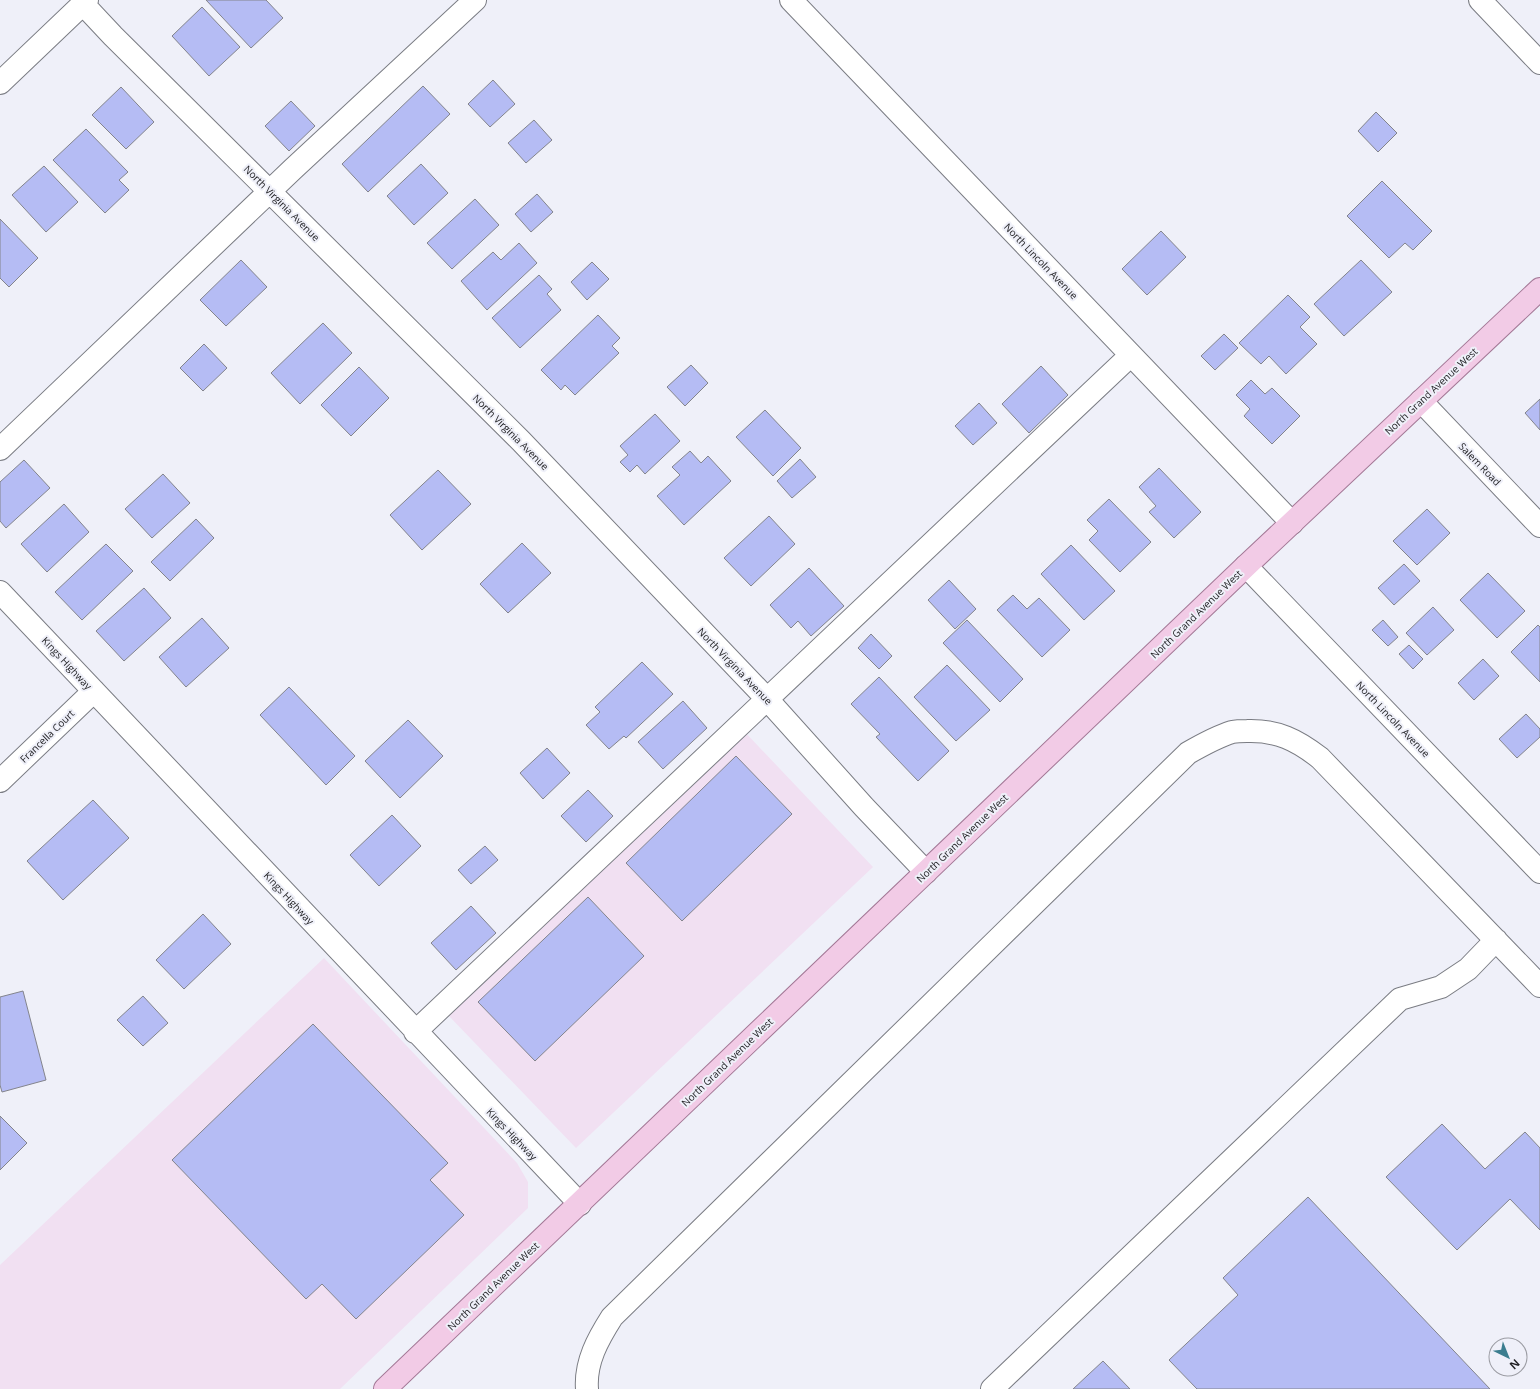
<svg xmlns="http://www.w3.org/2000/svg" width="1540" height="1389" font-family="'Open Sans',sans-serif">
<style>
.commercial{fill:#f1e0f2}
.building{fill:#b5bcf4;stroke:#83848c}
.lines{fill:none;stroke-linecap:round;stroke-linejoin:round}
.minor-casing{stroke:#7a7c83;stroke-width:24}
.major-casing{stroke:#a37896;stroke-width:24}
.minor{stroke:#fff;stroke-width:22}
.major{stroke:#f2cbe6;stroke-width:22}
.labels{text-anchor:middle;stroke-width:4;stroke-linejoin:round;paint-order:stroke}
.street-label{font-size:10px;fill:#1e1e21;stroke:#eff0f9}
</style>
<rect width="100%" height="100%" fill="#eff0f9"/>
<path class="commercial" d="M743 730 873 867 576 1148 448 1015Z
M324 958 517 1163 528 1182V1208L340 1389H0V1265Z"/>
<path class="building" d="M206 0H266L283 18 251 48Z
M202 7 240 47 209 76 172 36Z
M493 80 515 104 490 127 468 104Z
M423 86 450 114 368 192 342 164Z
M121 87 154 122 126 149 92 115Z
M291 101 315 126 289 151 265 126Z
M1376 112 1397 133 1378 152 1358 131Z
M534 120 552 140 526 163 508 143Z
M86 129 128 172 119 180 129 190 105 213 53 160Z
M421 164 448 193 414 225 387 196Z
M44 166 78 202 46 232 12 195Z
M1382 181 1432 231 1413 250 1405 243 1389 258 1347 216Z
M537 194 553 212 531 232 515 214Z
M475 199 499 225 452 269 427 243Z
M0 219 38 258 9 287 0 278Z
M1161 231 1186 257 1147 295 1122 269Z
M519 243 537 263 487 310 461 281 493 252 501 260Z
M241 260 267 287 226 326 200 300Z
M1361 260 1392 292 1344 336 1314 304Z
M592 262 609 279 587 300 571 282Z
M539 275 552 289 547 294 561 310 520 348 492 318Z
M1288 295 1310 317 1300 327 1317 344 1286 374 1269 356 1261 364 1239 343Z
M598 315 620 338 612 346 619 353 575 395 565 385 561 390 541 370Z
M323 323 352 353 300 404 271 373Z
M1224 334 1238 348 1215 370 1201 356Z
M204 344 227 368 203 391 180 368Z
M691 365 708 383 685 406 667 387Z
M1041 366 1068 395 1029 433 1002 404Z
M359 367 389 398 351 436 321 405Z
M1251 380 1265 394 1272 388 1300 416 1272 444 1244 416 1250 409 1236 395Z
M1540 399V430L1525 413Z
M979 403 997 423 973 445 955 426Z
M765 410 801 448 773 476 736 437Z
M655 414 680 441 645 474 637 465 630 472 620 462 628 455 620 446Z
M690 451 701 463 708 456 731 481 684 525 657 496 680 475 672 467Z
M800 459 816 477 792 498 777 481Z
M24 460 50 488 6 528 0 521V482Z
M1159 468 1201 512 1174 538 1149 512 1156 506 1139 487Z
M438 470 471 504 422 550 390 515Z
M163 474 190 503 152 538 125 509Z
M1109 499 1151 542 1120 572 1089 540 1098 531 1087 520Z
M64 504 89 532 47 572 21 544Z
M1427 509 1450 533 1417 565 1393 541Z
M769 516 795 544 751 586 724 558Z
M196 519 214 538 170 581 151 562Z
M522 543 551 573 508 613 480 584Z
M106 544 133 571 82 620 55 592Z
M1071 545 1115 591 1084 620 1041 574Z
M1404 564 1420 581 1394 605 1378 588Z
M809 568 844 606 811 636 798 621 791 628 770 605Z
M1488 573 1525 611 1497 638 1460 600Z
M949 580 976 609 955 629 928 600Z
M144 588 171 618 124 661 96 631Z
M1013 595 1027 609 1039 598 1070 630 1042 657 997 610Z
M1433 607 1454 630 1427 655 1406 633Z
M202 618 229 648 186 687 159 657Z
M967 620 1023 679 1000 702 943 643Z
M1383 620 1398 637 1388 646 1372 630Z
M1538 625 1540 627V682L1511 652Z
M871 634 892 656 879 669 858 648Z
M1409 645 1423 659 1413 669 1399 654Z
M1483 659 1499 676 1474 700 1458 683Z
M642 662 673 694 626 738 624 736 609 749 586 725 600 712 595 707Z
M947 665 990 710 956 741 914 697Z
M879 677 949 751 918 781 876 737 880 734 851 704Z
M289 687 355 756 326 785 260 715Z
M683 701 707 728 663 769 638 742Z
M1526 714 1540 729V737L1517 758 1499 739Z
M408 720 443 756 400 798 365 761Z
M547 748 570 773 543 799 520 773Z
M736 756 792 814 682 921 626 863Z
M588 790 613 816 586 842 561 816Z
M93 800 129 838 63 900 27 861Z
M392 815 421 846 379 886 350 855Z
M485 846 498 860 471 884 458 870Z
M588 897 644 956 535 1061 478 1002Z
M471 906 496 933 456 970 431 943Z
M203 914 231 944 184 989 156 960Z
M23 991 46 1080 2 1092 0 1085V997Z
M143 996 168 1023 143 1046 117 1020Z
M313 1024 448 1163 430 1180 464 1215 356 1319 322 1284 306 1299 172 1160Z
M0 1116 27 1143 0 1170Z
M1442 1124 1485 1169 1525 1132 1540 1148V1230L1510 1199 1457 1250 1386 1177Z
M1308 1197 1490 1389H1197L1169 1360 1238 1295 1223 1278Z
M1103 1361 1130 1389H1073Z"/>
<g class="lines">
<g class="minor-casing">
<path id="minor" d="M791 0 1292 523
M1480 0 1540 63
M83 4 113 36 521 441 767 699 864 807 926 872
M0 83 87 0
M1421 401 1540 526
M0 449 293 169 475 0
M1246 566 1540 872
M0 592 580 1204
M0 781 94 691
M415 1032 1131 355
M587 1389C585 1362 598 1339 612 1317L1188 753C1202 745 1216 737 1232 732 1237 731 1242 731 1247 731 1277 730 1297 740 1320 758L1540 986
M992 1389 1400 999 1441 987 1468 969 1496 940"/>
</g>
<g class="major-casing">
<path id="major" d="M385 1389 1246 566 1540 289"/>
</g>
<use href="#minor" class="minor"/>
<use href="#major" class="major"/>
</g>
<g class="labels">
<g class="street-label">
<text transform="translate(282 203) rotate(45)" y="4">North Virginia Avenue</text>
<text transform="translate(1041 261) rotate(46)" y="4">North Lincoln Avenue</text>
<text transform="translate(1431 391) rotate(-43)" y="4">North Grand Avenue West</text>
<text transform="translate(511 432) rotate(45)" y="4">North Virginia Avenue</text>
<text transform="translate(1480 464) rotate(46)" y="4">Salem Road</text>
<text transform="translate(1196 614) rotate(-44)" y="4">North Grand Avenue West</text>
<text transform="translate(67 663) rotate(47)" y="4">Kings Highway</text>
<text transform="translate(735 666) rotate(46)" y="4">North Virginia Avenue</text>
<text transform="translate(1393 719) rotate(46)" y="4">North Lincoln Avenue</text>
<text transform="translate(47 736) rotate(-44)" y="4">Francella Court</text>
<text transform="translate(962 838) rotate(-44)" y="4">North Grand Avenue West</text>
<text transform="translate(289 898) rotate(47)" y="4">Kings Highway</text>
<text transform="translate(727 1062) rotate(-44)" y="4">North Grand Avenue West</text>
<text transform="translate(512 1134) rotate(46)" y="4">Kings Highway</text>
<text transform="translate(493 1286) rotate(-44)" y="4">North Grand Avenue West</text>
</g>
</g>
<g transform="translate(1508 1357) rotate(137)"><circle r="19" fill="#eff0f9" stroke="#9b9ca3"/>
<path d="M0-3L7 15L0 10L-7 15Z" fill="#3b7d8f"/>
<text y="-6" font-size="11" font-weight="bold" text-anchor="middle" fill="#1e1e21">N</text>
</g>
</svg>
